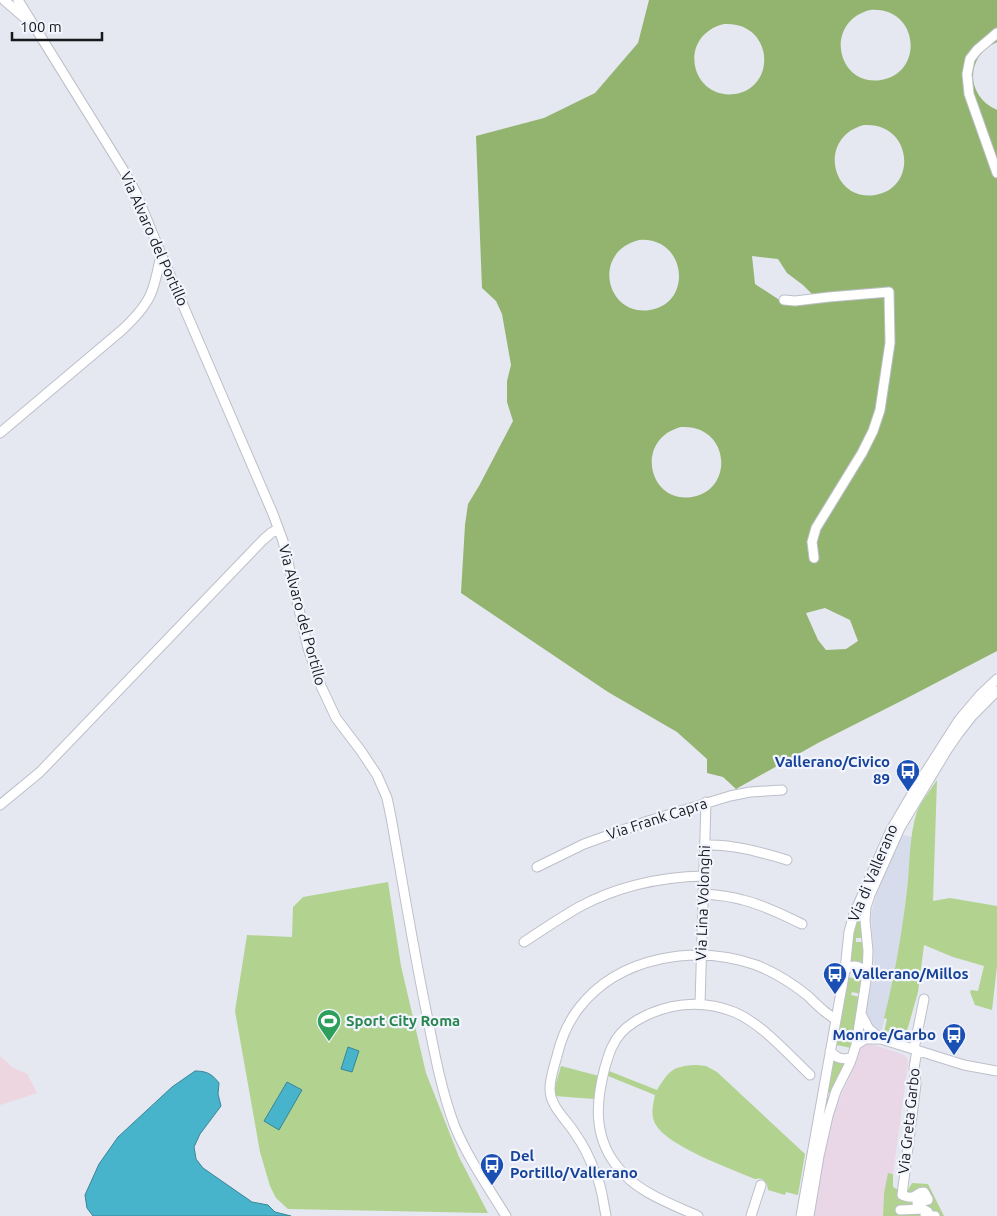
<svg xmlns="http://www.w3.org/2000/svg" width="997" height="1216" font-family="Ubuntu,sans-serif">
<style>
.built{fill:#d7dcec}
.industrial{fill:#eed6e0}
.education{fill:#e9d7e8}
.green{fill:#b1d38f}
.forest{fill:#92b46e;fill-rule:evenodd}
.water{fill:#48b4cb;stroke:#398596}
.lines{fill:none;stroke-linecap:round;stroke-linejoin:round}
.minor-casing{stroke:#bdbfc9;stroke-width:11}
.minor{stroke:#fff;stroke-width:9}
.labels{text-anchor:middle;stroke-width:4.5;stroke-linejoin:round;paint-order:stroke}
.street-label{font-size:15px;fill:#17181b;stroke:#f2f4fe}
.transit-label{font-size:15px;font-weight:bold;fill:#164399;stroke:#f2f4fe;text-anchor:end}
.leisure-label{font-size:15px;font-weight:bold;fill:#27864d;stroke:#f2f4fe;text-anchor:start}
</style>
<rect width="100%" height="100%" fill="#e5e7f1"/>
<path class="built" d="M903 835 912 837 907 886 901 936 893 985 881 1033 870 1022 866 1012 874 967 871 915 876 896 895 850Z"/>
<path class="industrial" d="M0 1056 12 1067 27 1074 37 1093 0 1105Z"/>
<path class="education" d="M871 1044 902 1054 907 1058 908 1063 893 1174 889 1173 884 1193 883 1216H814L827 1140 833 1118 841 1096 856 1063 860 1048 864 1045Z"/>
<path class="green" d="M937 780 933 901 950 898 997 906V966L992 1010 975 1005 970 992 971 990 978 991 984 966 953 957 924 945 918 992 905 1038 884 1032 887 1019 884 1018C895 975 902 932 907 889 910 865 909 835 917 812 921 802 931 789 937 780Z
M388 882 401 966 426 1073 459 1157 488 1213 288 1209 276 1198 270 1186 260 1152 235 1011 247 935 292 937 293 907 303 897Z
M864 898 863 938H856V942H863L865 965 858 962 848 963 854 927Z
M848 977 862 980 861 994 852 992 851 995 860 997 852 1048 836 1045 845 988H847Z
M832 1059 837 1062 846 1063 833 1091 828 1093 826 1097 829 1099 820 1134Z
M696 1065 706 1066 717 1072 805 1154 798 1195 786 1192 785 1195 768 1190C767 1181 763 1177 755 1179 731 1169 668 1146 656 1125 650 1116 653 1105 655 1095L608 1076 609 1071 657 1090C669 1071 672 1066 696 1065Z
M561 1066 599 1076 594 1099 555 1096V1087Z
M888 1173 893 1174V1187L902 1192 908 1190 912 1183 928 1184 944 1216H883L884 1193Z"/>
<path class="forest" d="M649 0H997V42C965 56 965 96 997 110V651L907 698 818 743 736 789 723 777 707 773V759L677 732 608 692 461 593 465 525 468 504 479 486 513 421 507 402V381L511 365 502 314 496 301 482 288 476 136 544 118 595 93 638 43ZM870 10C919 6 925 73 881 80 837 87 823 22 870 10ZM724 24C773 21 778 87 735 94 691 100 676 36 724 24ZM864 125C913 122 918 189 875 195 831 202 817 137 864 125ZM639 240C686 236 694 303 650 310 606 317 591 252 639 240ZM752 256 778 259 787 273 803 285 812 294 781 301 755 284ZM681 427C730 424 735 490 692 497 648 504 634 439 681 427ZM825 608 850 620 858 641 846 649 826 650 818 640 806 613Z"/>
<path class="water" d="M348 1047 359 1051 352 1072 341 1069Z
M195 1071C207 1071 212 1074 219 1083L218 1094 221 1106 200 1134 194 1147 196 1159 203 1168 252 1202 268 1205 275 1212 291 1216H93L87 1208 85 1195 99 1164 118 1137 172 1087Z
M287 1082 302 1090 279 1130 264 1121Z"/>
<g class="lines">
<g class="minor-casing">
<path id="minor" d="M4 0 26 19
M18 0 124 171 136 193 161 254 273 514 283 541 308 648 321 686 336 718 361 751 377 775 387 798 391 817C403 885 414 953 428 1020 435 1056 442 1093 455 1127 468 1158 488 1187 506 1216
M997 33 977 50 970 59 967 74 969 94 997 173
M784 300 795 301 829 297 889 292 890 343 880 410 873 431 862 453 816 528 812 542 814 558
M0 433 122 330C151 303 154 292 161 254
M0 805 40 772 263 540 271 533 278 529
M705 845C733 844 760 852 787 860
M537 867 584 844 648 821 730 796 750 792 782 790
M703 894C717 895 730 896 743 900 764 905 783 915 802 924
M524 942C542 930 560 918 579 907 618 886 659 877 704 876
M845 970C854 963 861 966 867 974
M700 1004 706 802
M861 1014 869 1029 881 1039
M856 1045 865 1039H881L964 1065 997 1071
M914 1049 924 999
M917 1050 914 1068 916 1084 902 1195C905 1196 909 1198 912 1197 917 1196 918 1192 924 1192L928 1199V1200L917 1203 921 1208 928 1212 925 1216
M830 1051C837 1059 843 1060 852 1058
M900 1210 923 1209
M606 1216C603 1202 602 1185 595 1172 590 1159 584 1146 576 1135 568 1121 550 1107 550 1089 550 1078 554 1067 557 1056 561 1039 568 1022 579 1008 619 956 696 944 756 965 774 972 792 983 808 996 813 1001 818 1006 824 1011 828 1014 832 1017 836 1020
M698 1216C669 1203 636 1192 616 1165 593 1135 596 1101 605 1067 609 1054 612 1043 621 1033 629 1024 639 1019 649 1014 677 1002 706 1001 734 1012 761 1023 788 1054 810 1075
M751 1216 761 1185
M801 1216 836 1020 845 970 849 932 854 914 891 830 918 784 959 720 981 694 997 679
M809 1216 819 1156 828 1116 836 1091 850 1063 856 1045 867 974 868 951 865 920 866 907 870 895 900 828 947 750 958 734 972 716 997 691
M934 1216H935"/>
</g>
<use href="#minor" class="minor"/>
</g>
<defs>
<g id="bus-pin" transform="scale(1.25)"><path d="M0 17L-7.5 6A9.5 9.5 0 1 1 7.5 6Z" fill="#1a4fb4" stroke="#f2f4fe"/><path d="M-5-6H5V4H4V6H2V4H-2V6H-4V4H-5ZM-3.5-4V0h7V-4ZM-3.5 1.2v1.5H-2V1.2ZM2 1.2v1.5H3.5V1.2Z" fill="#fff"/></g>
<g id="stadium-pin" transform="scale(1.25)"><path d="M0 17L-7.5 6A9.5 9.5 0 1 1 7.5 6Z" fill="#2e9e5b" stroke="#f2f4fe"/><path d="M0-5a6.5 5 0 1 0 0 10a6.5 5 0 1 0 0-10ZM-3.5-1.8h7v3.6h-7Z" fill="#fff"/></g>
</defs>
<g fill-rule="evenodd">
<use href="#bus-pin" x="908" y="771"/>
<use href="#bus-pin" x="835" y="974"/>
<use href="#stadium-pin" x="329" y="1021"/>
<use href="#bus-pin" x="954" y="1035"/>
<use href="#bus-pin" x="492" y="1165"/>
</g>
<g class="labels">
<g class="street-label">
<text transform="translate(154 239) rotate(66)" y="5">Via Alvaro del Portillo</text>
<text transform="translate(302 615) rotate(75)" y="5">Via Alvaro del Portillo</text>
<text transform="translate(657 819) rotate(-18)" y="5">Via Frank Capra</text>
<text transform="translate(873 873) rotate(-67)" y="5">Via di Vallerano</text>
<text transform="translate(703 903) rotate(-88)" y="5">Via Lina Volonghi</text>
<text transform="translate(909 1121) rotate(-84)" y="5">Via Greta Garbo</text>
</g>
<g class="transit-label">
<text x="890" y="767">Vallerano/Civico<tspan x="890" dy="17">89</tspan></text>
<text x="852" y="979" text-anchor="start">Vallerano/Millos</text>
<text x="936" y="1040">Monroe/Garbo</text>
<text x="510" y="1161" text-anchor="start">Del<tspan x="510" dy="17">Portillo/Vallerano</tspan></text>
</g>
<g class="leisure-label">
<text x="346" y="1026">Sport City Roma</text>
</g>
</g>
<path d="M12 32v8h90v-8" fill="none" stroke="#17181b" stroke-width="2.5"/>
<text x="20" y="32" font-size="15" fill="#17181b" stroke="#f2f4fe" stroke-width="4" paint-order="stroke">100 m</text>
</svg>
